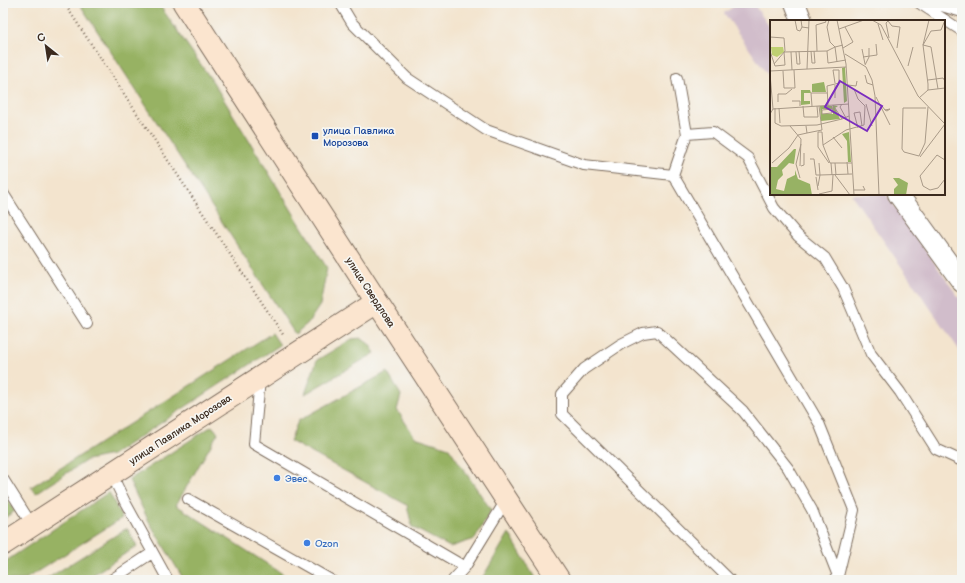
<svg xmlns="http://www.w3.org/2000/svg" width="965" height="583" font-family="'Balsamiq Sans',sans-serif">
<style>
.industrial{fill:#d1bdcb}
.forest{fill:#97b264;stroke:#696e41}
.lines{fill:none;stroke-linecap:round;stroke-linejoin:round}
.lane-casing{stroke:#7b6b5c;stroke-width:12}
.street-casing{stroke:#7b6b5c;stroke-width:22}
.secondary-casing{stroke:#7b6b5c;stroke-width:24}
.path{stroke:#7b6b5c;stroke-width:2.5;stroke-dasharray:1 3;stroke-linecap:butt}
.lane{stroke:#fff;stroke-width:10}
.street{stroke:#fff;stroke-width:20}
.secondary{stroke:#fbe5cf;stroke-width:22}
.transit-dot{fill:#1a4fb4;stroke:#f6f6f2;stroke-width:1.5}
.shop-dot{fill:#3f7fe0;stroke:#f6f6f2;stroke-width:1.5}
.labels{text-anchor:middle;stroke-width:3.5;stroke-linejoin:round;paint-order:stroke}
.transit-label{font-size:10px;fill:#164399;stroke:#f6f6f2;text-anchor:start}
.street-label{font-size:10px;fill:#3b2a1e;stroke:#f6f6f2}
.shop-label{font-size:10px;fill:#366cbe;stroke:#f6f6f2;text-anchor:start}
.inset-road{fill:none;stroke:#a99a88;stroke-width:1}
.view{fill:#7b2cbf;fill-opacity:0.15;stroke:#7b2cbf;stroke-width:2}
.inset-edge{fill:none;stroke:#3b2a1e;stroke-width:2}
</style>
<rect width="100%" height="100%" fill="#f6f6f2"/>
<filter id="ink" filterUnits="userSpaceOnUse"><feTurbulence type="fractalNoise" baseFrequency=".025" numOctaves="2"/><feDisplacementMap in="SourceGraphic" scale="8" xChannelSelector="R" yChannelSelector="G"/><feConvolveMatrix kernelMatrix="1 2 1 2 8 2 1 2 1" color-interpolation-filters="sRGB"/></filter>
<filter id="wash" filterUnits="userSpaceOnUse"><feTurbulence type="fractalNoise" baseFrequency=".012" numOctaves="4" result="noise"/><feDisplacementMap in="SourceGraphic" scale="16" xChannelSelector="R" yChannelSelector="G"/><feGaussianBlur stdDeviation="0.9" result="paint"/><feColorMatrix in="noise" values="0 0 0 0 0 0 0 0 0 0 0 0 0 0 0 0 0 1.4 0 .05"/><feComposite in="paint" operator="in"/></filter>
<g filter="url(#wash)">
<rect width="100%" height="100%" fill="#f3e4ce"/>
<path class="industrial" d="M739 3H753L771 29V80L724 13Z
M851 194H886L962 302V354Z"/>
<path class="forest" d="M79 3H158L213 82 327 268 320 305 308 323 295 334Z
M272 333 280 345 112 455 87 460 36 493 31 487Z
M361 338 369 344 375 353 305 394 317 360 352 339Z
M387 372 401 395 397 410 415 437 449 448 491 510 475 539 450 547 412 527 407 505 290 441 298 421Z
M212 426 218 433 176 505 292 580H184L148 520 129 480Z
M3 492 15 511 3 519Z
M109 492 122 518 24 580H3V563Z
M127 528 137 546 85 580H45Z
M509 533 536 580H537H481Z"/>
</g>
<g filter="url(#ink)">
<g class="lines">
<g class="lane-casing">
<path id="lane" d="M340 3 352 23 407 78 486 130 584 165 673 175 819 423 854 510 838 576 834 580
M919 3 962 31
M931 3 962 12
M687 134 713 132 748 158 774 208 798 236 825 258 843 288 871 354 900 392 936 449 962 461
M673 175 687 134 677 78
M3 193 87 324
M260 379 254 444 465 567
M111 473 125 502 168 580
M3 479 32 525
M188 499 331 580
M111 580 152 553
M453 580 465 567 506 500
M730 580 562 414V394L584 369 621 344 643 333 657 331 743 411 788 468 812 510 838 576"/>
</g>
<g class="street-casing">
<path id="street" d="M795 3 802 21
M898 194 962 282"/>
</g>
<g class="secondary-casing">
<path id="secondary" d="M184 3 377 302 559 580
M3 544 377 302"/>
</g>
<path class="path" d="M64 3 284 336"/>
<use href="#lane" class="lane"/>
<use href="#street" class="street"/>
<use href="#secondary" class="secondary"/>
</g>
</g>
<rect class="transit-dot" x="311" y="132" width="8" height="8" rx="2"/>
<g class="shop-dot">
<circle cx="277" cy="478" r="4"/>
<circle cx="307" cy="543" r="4"/>
</g>
<g class="labels">
<g class="transit-label">
<text x="323" y="134">улица Павлика<tspan x="323" dy="12">Морозова</tspan></text>
</g>
<g class="street-label">
<text transform="translate(371 292) rotate(57)" y="4">улица Свердлова</text>
<text transform="translate(180 429) rotate(-33)" y="4">улица Павлика Морозова</text>
</g>
<g class="shop-label">
<text x="285" y="482">Эвес</text>
<text x="315" y="547">Ozon</text>
</g>
</g>
<g transform="translate(770 20)">
<rect width="175" height="175" fill="#f3e4ce"/>
<path d="M1 27H13L14 32 7 37 2 35Z" fill="#bfd072"/>
<path d="M75 47 77 81 74 83 72 48ZM54 62 56 72H42V64ZM31 70H40L41 73H34V81H40V84L31 85ZM63 85 68 86 65 88 70 99 51 101 50 86H62V89H52V94H63ZM79 112 81 142H78L77 121 72 114ZM24 129H26L24 144 19 143 12 150 13 155 8 160 6 169 14 171 17 159 25 155V150L28 159 40 164 42 175H0V147H7ZM123 158H129L138 163 136 175H124V169L128 165Z" fill="#97b264"/>
<path class="inset-road" d="M25 0 27 10 30 11 32 7M31 0 32 7 39 8M59 0 57 7 60 22 65 27 73 25M67 0 76 44 84 175M102 0 111 5 148 76 175 104M159 0 153 25 161 27 168 69M108 4 113 20M69 9 94 0M0 17 14 18 15 31 4 44M119 18 116 3 118 1 122 6 130 7 127 28M73 28 83 22 75 7M92 29 95 44M0 31 5 46 15 45 14 32 57 31 65 27 67 42M41 31 42 43H45L44 31M47 31 46 5 56 2 55 0M57 31 58 43 76 40M21 32 22 50M26 32 27 44H30L29 31M75 34 96 47 102 60 105 76 109 175M93 37 107 35 106 24M95 45 99 37V28M138 46 143 27M37 49 39 0M0 51 76 47M13 51 14 68H25L24 50M0 54 3 89 0 94M95 55 97 63 103 65M158 60 173 58 175 61M65 63 63 50H67M65 65V78M78 65 86 66 87 61M158 70 175 68M106 77 120 105M149 78 158 70V64L153 25 161 11 171 10 175 0M22 81H30V86M8 82V74H16L22 69M72 84 70 87 76 98M96 84 102 106M58 85 57 66 69 63V50H67M33 86 34 97H48L47 86M42 86 41 73H57M112 86 115 90 117 91 120 89 115 90M5 88V103L11 106 47 105 72 99M9 88 10 103M65 88 72 99 79 96M156 88H133L132 129 134 132 149 136 155 123 158 87M3 89 79 84M62 89 52 90V94L62 93 63 85M20 106 31 119 30 146M88 108 84 93 90 92 92 106M37 113 52 110 49 86M63 117 72 128M53 125 76 110 94 105 95 86 88 79 84 69M150 137 175 104M40 139H44L46 155H50M175 140 167 135 150 156 153 166 160 170 168 168 175 159M77 142 78 154M2 143 19 128 28 115 37 113 36 106M49 143 50 155M59 143 48 127V112H52L53 125 60 143H82M61 143 62 155M65 143 66 155M31 146 34 145V133M65 155 80 175M46 157 48 170M30 158 26 144 31 124M48 166 50 155 82 154M84 170H95L93 166M49 174 62 171 63 155"/>
<path class="view" d="M70 61 112 86 97 111 55 87Z"/>
<rect width="175" height="175" class="inset-edge"/>
</g>
<rect width="965" height="583" fill="none" stroke="#f6f6f2" stroke-width="16"/>
<g transform="translate(46 46) rotate(330)" stroke="#f6f6f2" stroke-width="3" paint-order="stroke">
<path d="M0-3L7 15L0 10L-7 15Z" fill="#3b2a1e"/>
<text y="-6" font-size="11" font-weight="bold" text-anchor="middle" fill="#3b2a1e">С</text>
</g>
</svg>
